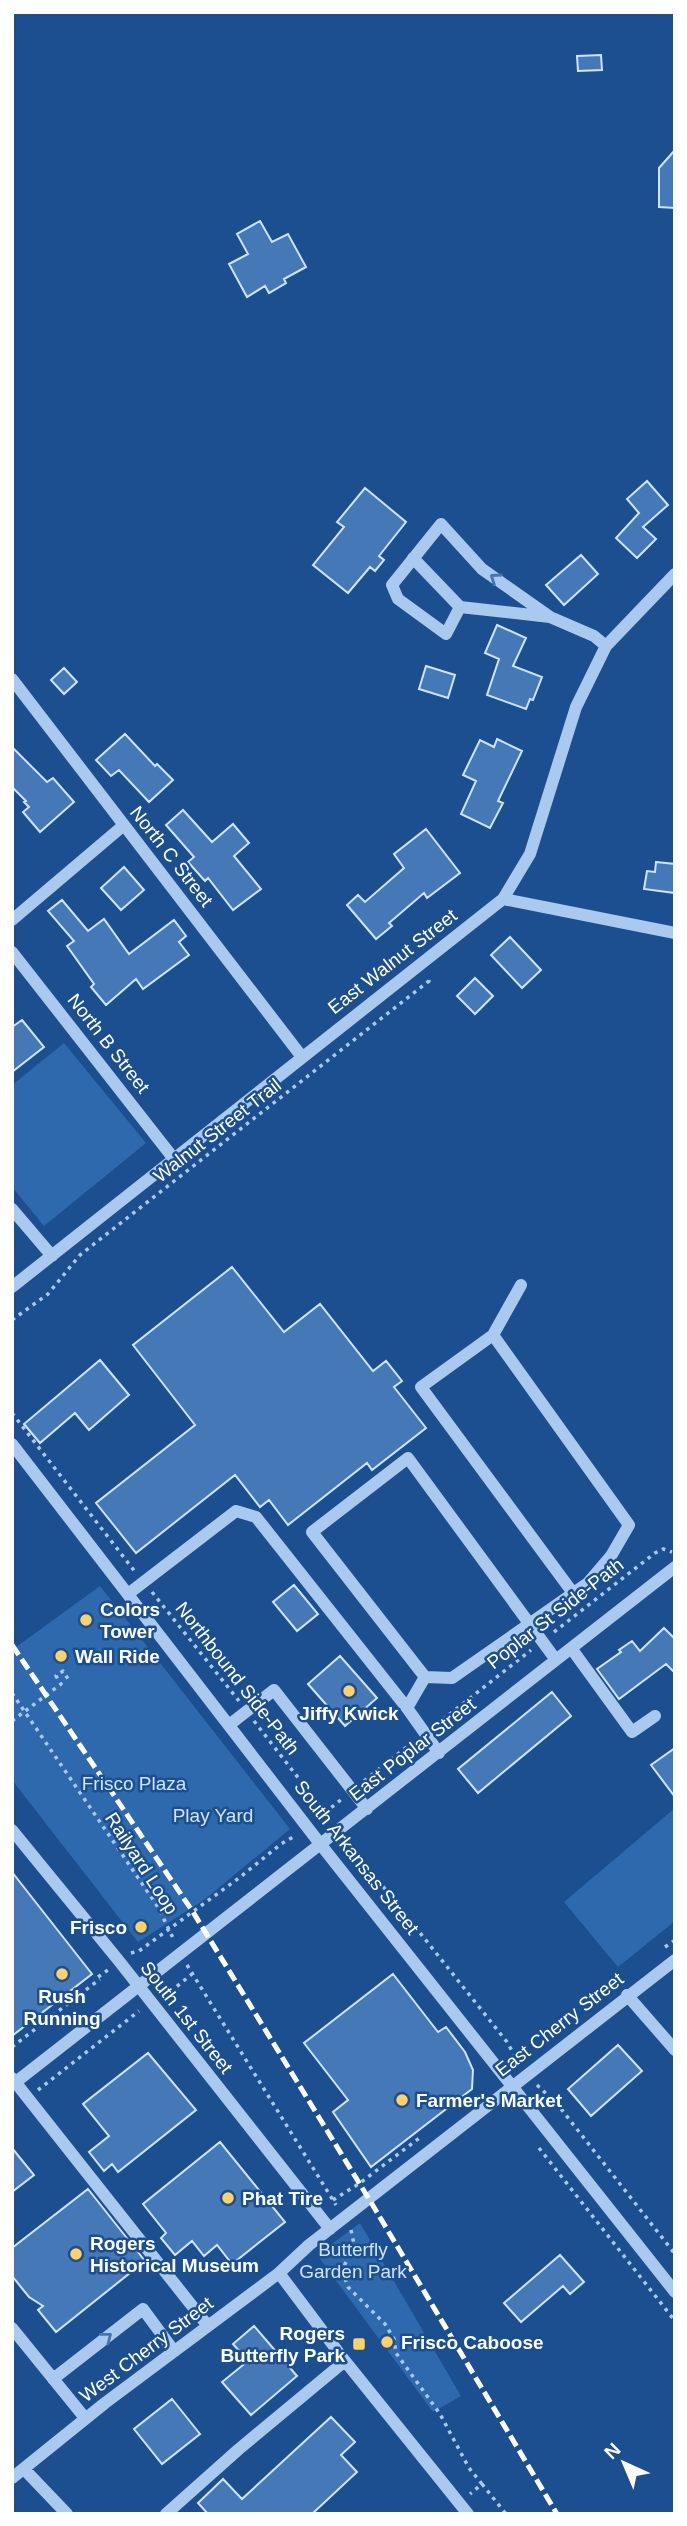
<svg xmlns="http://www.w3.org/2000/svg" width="687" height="2526" font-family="Helvetica,sans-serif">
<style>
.green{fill:#2e69ad}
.building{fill:#4478b7;stroke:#cfe3fa;stroke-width:2}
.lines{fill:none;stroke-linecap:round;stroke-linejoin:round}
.path{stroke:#a9c9ee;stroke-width:3.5;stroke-dasharray:3.5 5;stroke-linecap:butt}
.minor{stroke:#a9c9ee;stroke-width:12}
.rail{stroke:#fff;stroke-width:5;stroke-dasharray:12 5;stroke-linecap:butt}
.oneway{stroke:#4674ac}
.poi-dot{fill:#ffd166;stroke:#1b4f8f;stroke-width:2.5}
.labels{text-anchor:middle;stroke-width:5;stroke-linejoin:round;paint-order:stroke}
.street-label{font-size:19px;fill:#fff;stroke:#1b4f8f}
.poi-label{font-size:19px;font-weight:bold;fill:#fff;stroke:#1b4f8f;text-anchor:start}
.park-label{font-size:19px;fill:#cfe3fa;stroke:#1b4f8f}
</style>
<rect width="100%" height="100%" fill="#1b4f8f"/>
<path class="green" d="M64 1043 146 1143 44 1226 12 1187V1085Z
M100 1586 290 1829 204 1900 138 1942 12 1780V1650Z
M675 1808V1921L618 1967 564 1902Z
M360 2223 461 2396 433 2412 317 2255Z"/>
<path class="building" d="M601 55 602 70 578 71 577 56Z
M675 150V208L659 207V168Z
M260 221 272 242 288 234 306 267 284 279 286 283 269 293 265 286 247 297 229 264 248 254 237 234Z
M647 481 668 505 643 527 656 539 637 558 616 538 639 513 627 499Z
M365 488 406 522 379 556 384 560 375 571 370 567 348 593 313 565 344 527 337 522Z
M581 555 598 574 564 605 546 585Z
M497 625 526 638 513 666 542 677 533 700 530 699 526 709 487 695 499 659 485 653Z
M426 666 455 675 448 698 419 689Z
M64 668 77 682 64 694 51 680Z
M125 734 155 766 157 764 173 780 149 802 119 770 111 776 96 760Z
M497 739 522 751 498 801 503 803 490 828 461 814 476 781 463 775 480 740 494 747Z
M12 747 47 782 53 778 74 802 40 832 23 812 29 807 24 802 26 801 12 787Z
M183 810 212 842 233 824 249 843 234 856 261 889 233 910 208 878 205 881 188 862 194 857 166 825Z
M426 829 460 873 427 898 424 893 389 923 392 926 376 939 347 905 358 895 365 902 404 868 394 854Z
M656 862 675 864V893L644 889 647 871 655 872Z
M124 867 144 890 121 910 101 888Z
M62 900 88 931 104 919 129 954 174 920 186 936 179 942 189 955 143 989 136 979 106 1005 91 987 94 984 67 946 74 941 48 911Z
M510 937 541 970 522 988 491 955Z
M475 978 493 996 475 1014 457 996Z
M22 1020 44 1047 12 1072V1027Z
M232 1267 284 1332 320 1304 373 1371 386 1361 402 1381 394 1387 426 1428 372 1470 367 1463 288 1525 269 1500 260 1507 235 1475 136 1553 96 1503 195 1425 133 1345Z
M100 1360 129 1395 89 1430 75 1413 40 1443 24 1424Z
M294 1585 318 1614 297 1631 273 1602Z
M664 1628 675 1639V1673L666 1664 619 1699 597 1669 621 1652 619 1650 632 1641 640 1651Z
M340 1656 377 1698 345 1726 308 1684Z
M552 1692 571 1716 478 1793 458 1769Z
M675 1748V1797L651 1765Z
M12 1872 92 1974 12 2036Z
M393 1974 438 2032 446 2027 465 2052 473 2070 472 2089 371 2167 333 2112 348 2100 304 2043Z
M618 2045 642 2071 591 2116 568 2089Z
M148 2053 196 2110 118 2172 112 2164 104 2171 89 2152 109 2136 83 2104Z
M220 2142 285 2222 232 2264 217 2245 204 2256 192 2241 175 2255 161 2238 166 2233 143 2204Z
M12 2148 34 2175 12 2192Z
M88 2189 145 2261 56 2332 38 2310 43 2306 29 2297 12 2276V2248Z
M560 2255 584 2282 570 2294 563 2286 521 2322 504 2303Z
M254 2326 297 2376 251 2415 222 2382 248 2361 233 2344Z
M172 2399 200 2434 162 2464 134 2429Z
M331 2417 355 2442 341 2455 357 2472 312 2514H208L198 2503 223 2479 242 2499Z"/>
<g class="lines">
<path class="path" d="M12 1320 48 1294 80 1255 429 981 426 977
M12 1413 136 1573
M152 1592 239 1701
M554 1632 655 1553 663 1549 672 1552
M12 1693 158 1907 174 1940
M12 1721 61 1684 56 1676 63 1671 68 1679
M254 1721 331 1820
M436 1725 531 1650
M364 1781 413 1742
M318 1818 342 1799
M346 1840 507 2042 519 2063
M665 1947 675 1940
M131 1953 139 1951 239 1878 281 1844 295 1836
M187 1965 336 2205
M98 1977 108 1970
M162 1993 170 1992 192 1974
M12 2047 100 1979
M537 2085 558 2105 675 2254
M38 2090 139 2011
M539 2148 675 2321
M333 2200 360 2183 422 2136
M351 2230 354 2244 345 2264 344 2275 348 2287 385 2324 394 2339 396 2353 440 2414 469 2468 482 2484 470 2494
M482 2484 506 2514"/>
<path class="minor" d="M413 558 460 607
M550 617 460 607 446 634 398 599 392 585 441 524 482 569 550 617 594 636 606 646
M12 679 302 1057
M503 899 675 933
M12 920 124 825
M12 952 174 1159
M12 1209 52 1256
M12 1287 503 899 530 854 576 707 606 646 675 574
M493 1335 521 1285
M12 1444 321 1845 675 2292
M128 1594 236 1511 256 1517 407 1708 439 1753
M571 1648 632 1732 655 1716
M556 1660 408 1458 312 1532 425 1677 452 1678 588 1583 611 1556 629 1525 493 1335 421 1387 573 1593
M407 1708 425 1677
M229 1725 274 1690 367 1809
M12 1830 119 1961 330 2229
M627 1995 675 2050
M12 2078 208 2326
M12 2085 675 1567
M279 2273 345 2361 468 2514
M12 2328 85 2418
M53 2379 143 2309 174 2351
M24 2469 67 2514
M12 2478 105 2403 279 2273 309 2245 675 1960
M166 2514 239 2449 345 2361"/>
<path class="rail" d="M12 1645 193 1912 369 2199 557 2514"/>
</g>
<defs><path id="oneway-chevron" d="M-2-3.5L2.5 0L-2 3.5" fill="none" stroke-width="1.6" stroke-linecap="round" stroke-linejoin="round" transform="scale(1.75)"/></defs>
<g class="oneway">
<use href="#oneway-chevron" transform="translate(495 578) rotate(-145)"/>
<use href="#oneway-chevron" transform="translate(107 2337) rotate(-38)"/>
</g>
<g class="poi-dot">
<circle cx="86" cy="1620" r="7"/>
<circle cx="61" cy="1656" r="7"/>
<circle cx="349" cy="1691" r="7"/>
<circle cx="141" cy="1927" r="7"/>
<circle cx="62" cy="1974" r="7"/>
<circle cx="402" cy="2100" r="7"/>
<circle cx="228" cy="2198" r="7"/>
<circle cx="76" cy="2254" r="7"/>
<circle cx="387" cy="2342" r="7"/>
<rect x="352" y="2337" width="14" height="14" rx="3.5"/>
</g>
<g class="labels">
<g class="street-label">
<text transform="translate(172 856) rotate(52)" y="7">North C Street</text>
<text transform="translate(392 961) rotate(-38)" y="7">East Walnut Street</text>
<text transform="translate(109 1043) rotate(52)" y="7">North B Street</text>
<text transform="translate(217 1130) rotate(-38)" y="7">Walnut Street Trail</text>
<text transform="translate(555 1613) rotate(-38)" y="7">Poplar St Side-Path</text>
<text transform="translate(238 1678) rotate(52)" y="7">Northbound Side-Path</text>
<text transform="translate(412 1749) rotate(-38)" y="7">East Poplar Street</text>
<text transform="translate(357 1857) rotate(52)" y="7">South Arkansas Street</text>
<text transform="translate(142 1863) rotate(57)" y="7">Railyard Loop</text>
<text transform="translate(187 2017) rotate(52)" y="7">South 1st Street</text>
<text transform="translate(559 2024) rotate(-38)" y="7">East Cherry Street</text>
<text transform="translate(146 2349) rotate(-37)" y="7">West Cherry Street</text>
</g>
<g class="poi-label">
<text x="100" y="1616">Colors<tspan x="100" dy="22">Tower</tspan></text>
<text x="75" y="1663">Wall Ride</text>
<text x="349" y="1720" text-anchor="middle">Jiffy Kwick</text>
<text x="127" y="1934" text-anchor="end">Frisco</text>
<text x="62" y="2003" text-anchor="middle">Rush<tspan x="62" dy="22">Running</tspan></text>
<text x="416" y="2107">Farmer's Market</text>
<text x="242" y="2205">Phat Tire</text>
<text x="90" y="2250">Rogers<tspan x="90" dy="22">Historical Museum</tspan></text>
<text x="345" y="2340" text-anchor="end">Rogers<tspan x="345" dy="22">Butterfly Park</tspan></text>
<text x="401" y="2349">Frisco Caboose</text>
</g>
<g class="park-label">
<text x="134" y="1790">Frisco Plaza</text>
<text x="213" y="1822">Play Yard</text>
<text x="353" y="2256">Butterfly<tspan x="353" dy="22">Garden Park</tspan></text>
</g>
</g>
<rect width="687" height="2526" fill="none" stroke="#ffffff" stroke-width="28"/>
<g transform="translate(624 2463) rotate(316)" stroke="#1b4f8f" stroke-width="5" paint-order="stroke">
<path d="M0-5L12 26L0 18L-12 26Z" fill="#ffffff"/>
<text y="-10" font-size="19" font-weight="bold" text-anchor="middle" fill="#ffffff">N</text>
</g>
</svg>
